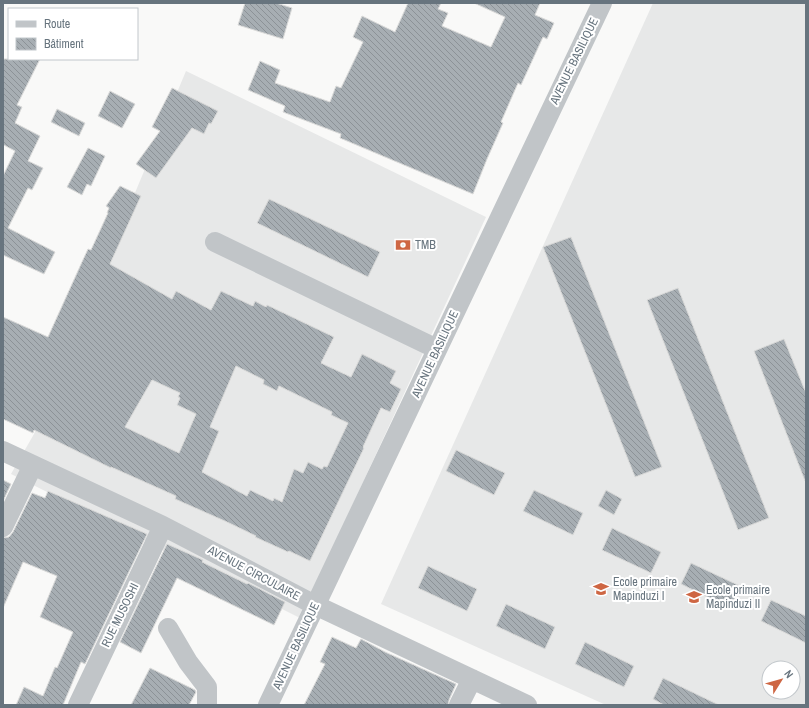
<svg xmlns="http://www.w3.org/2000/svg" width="809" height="708" font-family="'Archivo Narrow',sans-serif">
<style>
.built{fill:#e7e8e8;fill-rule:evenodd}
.building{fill:url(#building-back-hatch);stroke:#dbdbda;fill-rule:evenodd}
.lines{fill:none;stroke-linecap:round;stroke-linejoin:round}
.minor{stroke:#c1c5c8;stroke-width:20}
.labels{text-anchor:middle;stroke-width:4;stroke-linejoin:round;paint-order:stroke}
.street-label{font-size:12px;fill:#67747e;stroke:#fff}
.poi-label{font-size:12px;fill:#67747e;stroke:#fff;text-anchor:start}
</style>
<defs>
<pattern id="building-back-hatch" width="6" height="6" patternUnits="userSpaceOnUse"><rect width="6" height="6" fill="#a7aeb3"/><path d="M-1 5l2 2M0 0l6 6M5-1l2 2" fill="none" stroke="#8c9297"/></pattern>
</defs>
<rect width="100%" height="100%" fill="#f9f9f8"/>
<path class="built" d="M653 3H806V705H606L381 604ZM769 668H793V692H769Z
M186 71 486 217 300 618 11 474 34 434Z"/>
<path class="building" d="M245 3H276L292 8 283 39 238 25Z
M408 3H441L438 9 448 13 442 26 491 47 505 17 474 3H540L535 15 554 23 547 39 543 37 521 85 518 83 501 122 503 123 487 159 473 194 340 138 341 134 283 112 285 106 248 90 260 61 280 70 275 83 330 102 336 86 341 88 363 42 353 37 362 16 395 32Z
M3 59H40L17 105 22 107 15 123 40 136 28 161 43 168 32 190 28 188 8 228 55 252 44 274 3 255V176L15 151 4 145 3 147Z
M172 88 218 111 211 124 209 123 204 134 192 128 156 178 136 164 160 131 152 127Z
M110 91 135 104 122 128 98 116Z
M57 109 85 123 79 136 51 122Z
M88 148 105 156 91 186 87 184 82 195 67 187Z
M120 186 141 196 110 264 172 299 176 291 211 310 221 291 253 306 255 301 266 307 267 305 334 337 321 363 351 377 362 354 396 371 390 383 401 389 390 412 381 408 363 447 364 448 310 561 289 551 288 552 255 537 256 536 227 522 175 499 176 496 111 467V468L34 430 33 433 3 419V317L48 337 82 262 88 249 91 250 108 213H107L109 208 106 206ZM236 366 264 380 263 384 277 391 279 386 332 412 331 415 348 423 327 467 324 466 322 469 308 462 303 473 294 469 282 502 274 498 273 501 250 490 247 496 202 472 219 431 210 427ZM152 380 180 393 178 397 180 398 177 405 196 414 179 453 125 427Z
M269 199 380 252 368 277 257 223Z
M571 237 662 467 635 477 543 247Z
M678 288 769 518 738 530 647 300Z
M784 339 806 393V481H805L754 351Z
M456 450 505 473 494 495 446 471Z
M3 480 11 484 3 501Z
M534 490 583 513 573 535 523 511Z
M606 490 622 499 614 515 598 506Z
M48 491 147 534 85 664 81 662 63 705H16L24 687 43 696 55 667 57 668 73 632 40 617 57 576 23 562 3 608V538L9 537 13 532 32 493 45 498Z
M612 528 661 552 651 573 602 550Z
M167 544 203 560 202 562 247 584 248 583 256 587 285 602 274 625 177 578 141 653 120 642Z
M691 563 740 586 730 608 681 584Z
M428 566 477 589 467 611 418 588Z
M771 600 806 616V643L761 621Z
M506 604 555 627 545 649 496 626Z
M332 637 356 648 361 639 385 652 456 684 449 700 448 705H304L325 664 320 662Z
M585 642 634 666 624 687 575 664Z
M150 668 195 690 196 692 189 705H131Z
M663 678 719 705H664L653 699Z"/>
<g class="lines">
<path class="minor" d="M215 242 437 349
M3 451 163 526 315 605 527 705
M3 527 33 465
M168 628 188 662 207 687V705
M78 705 163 526
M268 705 602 3
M459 705 472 679"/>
</g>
<defs>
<g id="bank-bare" transform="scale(1.2)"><path d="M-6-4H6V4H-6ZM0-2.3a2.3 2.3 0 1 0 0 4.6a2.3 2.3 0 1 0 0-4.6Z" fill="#ce6643" stroke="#fff" stroke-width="2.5" paint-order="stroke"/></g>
<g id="school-bare" transform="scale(1.2)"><path d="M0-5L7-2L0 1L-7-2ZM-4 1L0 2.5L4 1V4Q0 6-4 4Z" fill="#ce6643" stroke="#fff" stroke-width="2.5" paint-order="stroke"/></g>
</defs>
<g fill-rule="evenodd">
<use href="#bank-bare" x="403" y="245"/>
<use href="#school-bare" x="601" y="589"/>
<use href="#school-bare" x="694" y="597"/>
</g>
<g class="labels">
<g class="street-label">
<text transform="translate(574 61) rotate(-64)" y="4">AVENUE BASILIQUE</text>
<text transform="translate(435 354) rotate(-65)" y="4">AVENUE BASILIQUE</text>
<text transform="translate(254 573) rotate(28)" y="4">AVENUE CIRCULAIRE</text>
<text transform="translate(120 615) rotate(-64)" y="4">RUE MUSOSHI</text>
<text transform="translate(296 646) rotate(-65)" y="4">AVENUE BASILIQUE</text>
</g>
<g class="poi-label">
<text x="415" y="249">TMB</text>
<text x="613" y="586">Ecole primaire<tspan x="613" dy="14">Mapinduzi I</tspan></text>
<text x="706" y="594">Ecole primaire<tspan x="706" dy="14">Mapinduzi II</tspan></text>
</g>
</g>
<rect width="809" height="708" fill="none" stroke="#67747e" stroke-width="8"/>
<rect x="8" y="8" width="130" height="52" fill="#ffffff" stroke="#c2c7cb"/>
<rect x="16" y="21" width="20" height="6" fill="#c1c5c8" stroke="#c2c7cb"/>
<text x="44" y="28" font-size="12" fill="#67747e">Route</text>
<rect x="16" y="38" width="20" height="12" fill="url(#building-back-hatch)" stroke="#c2c7cb"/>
<text x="44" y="48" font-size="12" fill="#67747e">Bâtiment</text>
<g transform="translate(781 680) rotate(53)"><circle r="19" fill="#ffffff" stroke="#c2c7cb"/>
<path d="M0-3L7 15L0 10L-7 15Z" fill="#ce6643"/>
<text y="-6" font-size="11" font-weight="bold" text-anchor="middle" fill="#67747e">N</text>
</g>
</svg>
